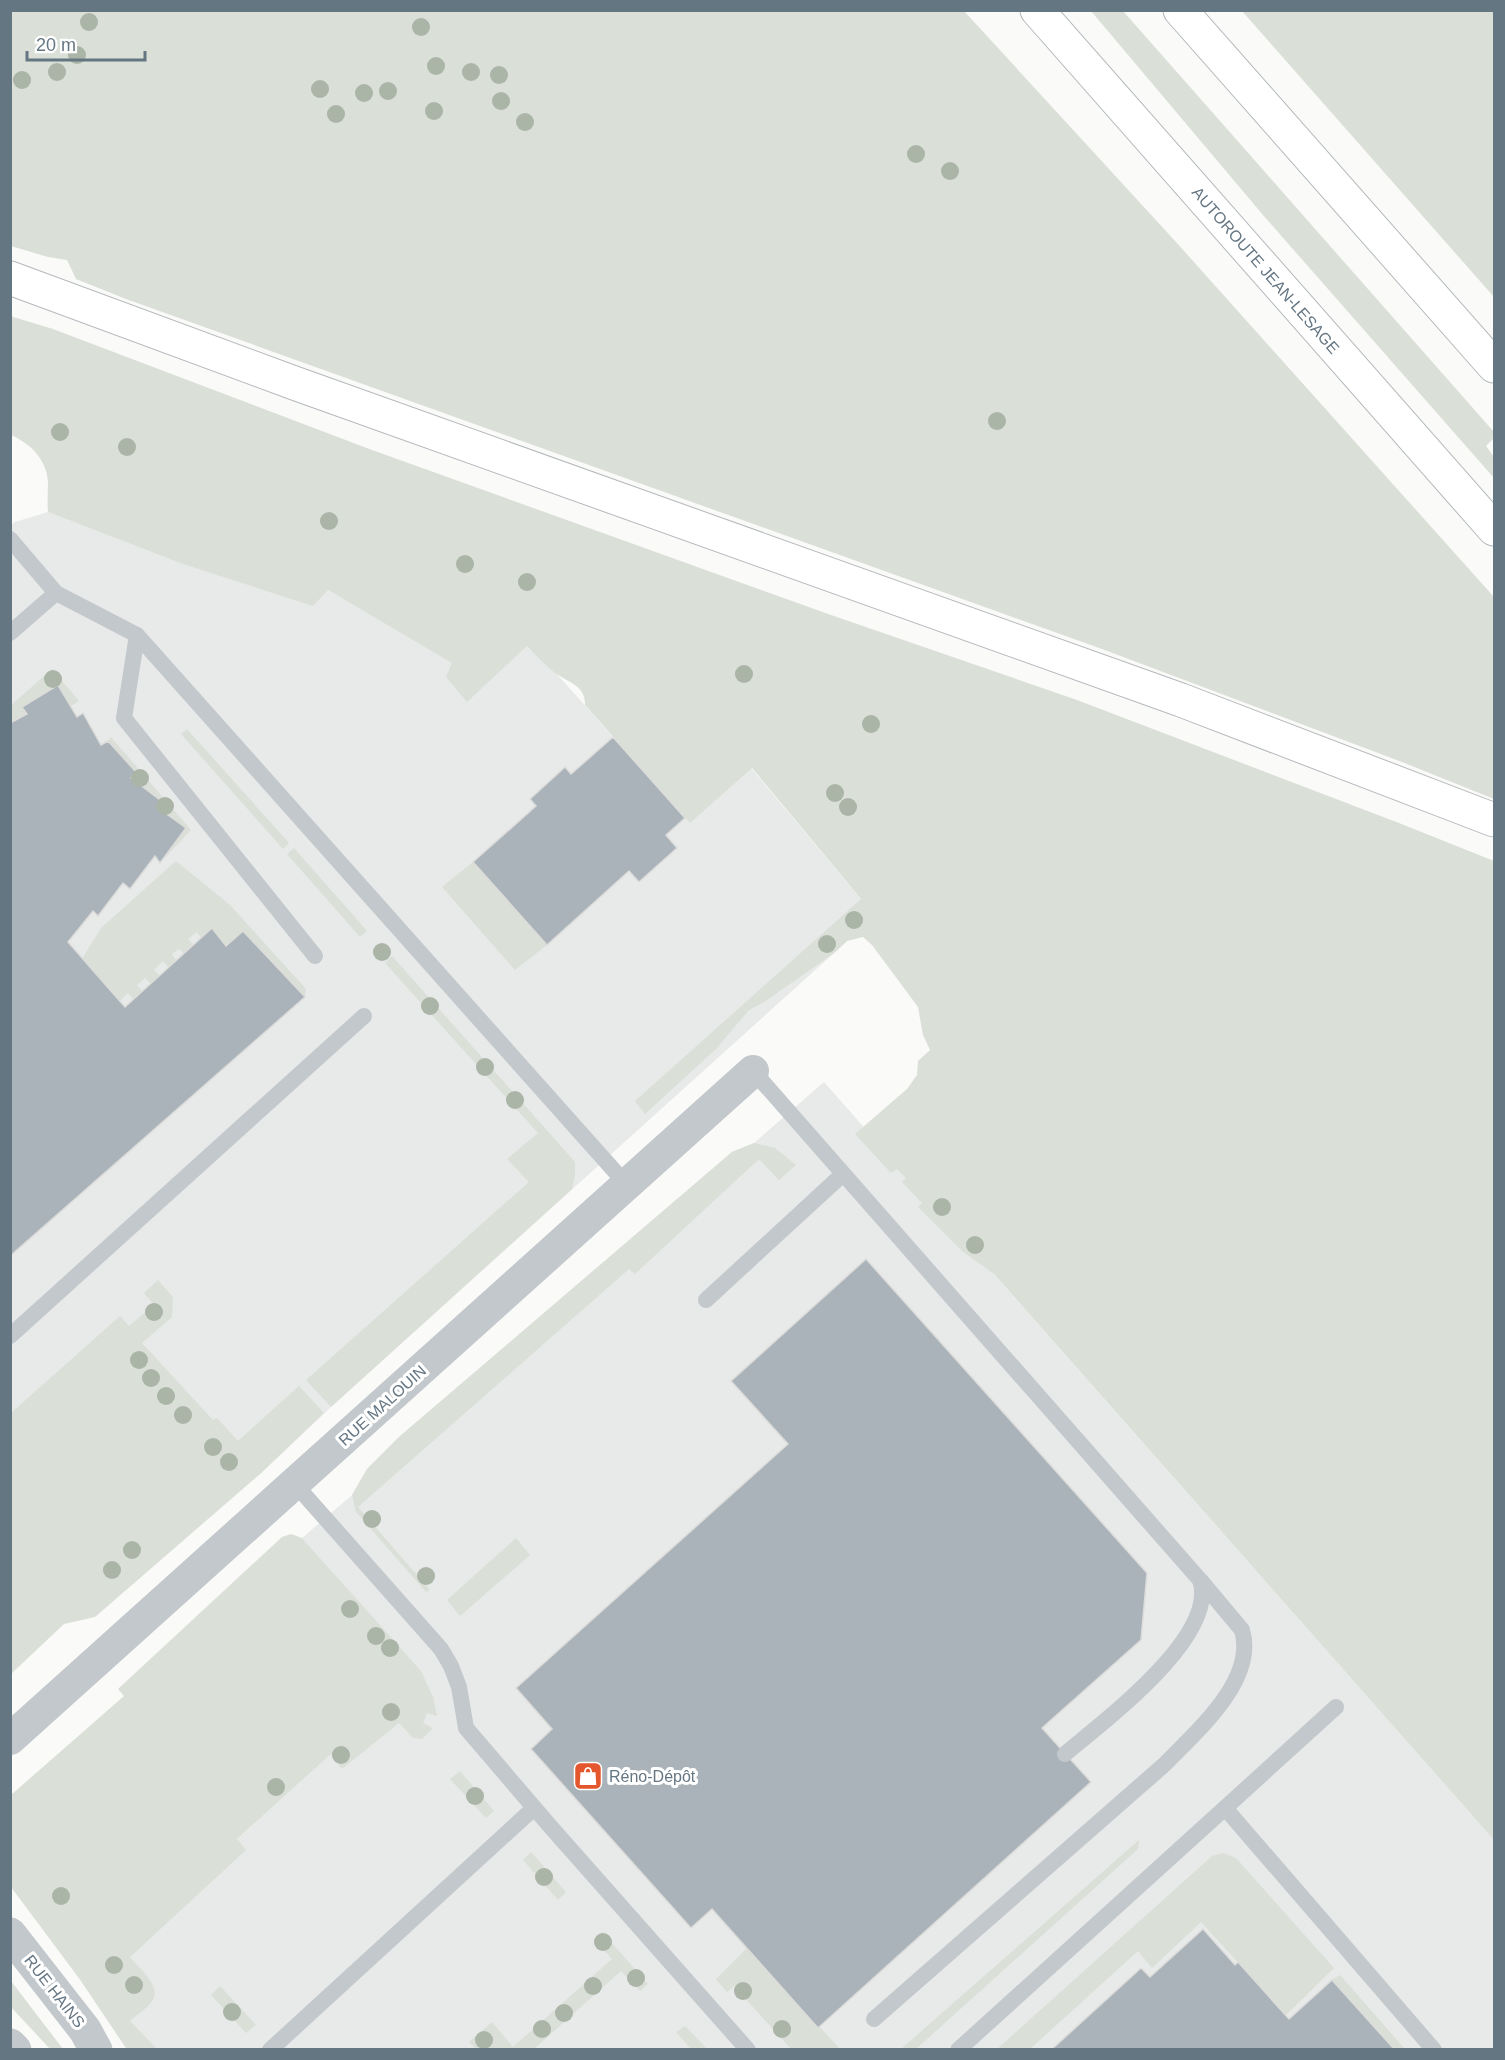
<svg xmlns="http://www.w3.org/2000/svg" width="1505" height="2060" font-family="Arial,sans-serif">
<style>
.built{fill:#e8e9e9}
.green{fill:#dadfd7}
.building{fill:#aab3b9;stroke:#dcdcda;stroke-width:1.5}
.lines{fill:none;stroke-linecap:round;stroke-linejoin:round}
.motorway-casing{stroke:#b4b9bd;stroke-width:35}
.service{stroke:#c3c8cc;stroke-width:16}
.minor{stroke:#c3c8cc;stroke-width:32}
.tertiary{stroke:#c3c8cc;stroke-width:33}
.motorway{stroke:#fff;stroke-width:33}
.tree{fill:#aab4a7}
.labels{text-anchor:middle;stroke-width:6;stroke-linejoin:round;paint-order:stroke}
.street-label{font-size:16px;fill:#657683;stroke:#fff}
.poi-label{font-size:16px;fill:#657683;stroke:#fff;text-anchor:start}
</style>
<rect width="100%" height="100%" fill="#fafaf8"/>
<path class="built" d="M48 512 180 563 328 590 453 663 527 646 556 673 613 737 751 768 875 916 331 1407 260 1474 11 1413 10 526 15 522Z
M824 1082 1494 1840V2049L127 2050 81 1981 421 1672 302 1538 352 1495 367 1469 399 1437 732 1152 754 1143Z"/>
<path class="green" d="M10 11H964L1176 242 1494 597V799L1402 762 1102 649 126 299 76 279 67 260 48 257 11 246Z
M1091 11H1123L1494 432V438L1486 446 1494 457V478L1263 215Z
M1242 11H1494V297Z
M10 316 53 329 372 450 831 615 1077 700 1399 823 1494 861V1840L994 1274 962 1251 918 1207 922 1203 902 1182 906 1178 897 1169 891 1173 855 1134 907 1089 917 1075 918 1061 930 1050 923 1035 918 1007 872 945 863 937 847 941 833 954 764 1002 749 1010 716 1049 645 1114 635 1101 861 899 752 768 690 823 585 705C586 686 568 682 555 673 545 665 536 655 527 646L467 702 446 677 452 663 328 590 313 606 180 563 48 512C47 502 48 492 48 482 47 460 30 443 11 435Z
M52 669 79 701 71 706 58 685 23 707 27 714 11 723 10 706Z
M187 729 289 843 283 849 181 734Z
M111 737 191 830 160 863 186 828 157 807 160 800 131 778 136 772 108 741Z
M294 848 367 931 360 937 287 854Z
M176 861 230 905 306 989 305 997 226 946 212 929 201 938 197 932 188 939 193 944 184 953 179 949 172 954 176 960 169 968 163 961 154 970 160 976 151 984 145 978 137 985 142 991 133 999 128 993 120 1001 82 959 101 928Z
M473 862 547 945 515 970 442 887Z
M392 956 575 1162V1176L572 1189 331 1407 306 1380 529 1182 507 1159 538 1133 385 963Z
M754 1143 775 1148 796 1165 779 1180 759 1159 635 1274 629 1269 358 1507 430 1590 426 1592 356 1512 352 1495 367 1469 399 1437 732 1152Z
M158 1280 173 1297 172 1317 142 1343 213 1420 217 1418 238 1441 299 1386 324 1413 260 1474 95 1617 64 1624 11 1674V1413L120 1316 129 1326 154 1305 144 1293Z
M291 1534 302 1538 421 1671 433 1697 437 1716 427 1713 423 1723 433 1728 422 1739 413 1738 399 1723 342 1769 331 1754 237 1839 246 1850 130 1957C138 1967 163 1987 152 2001 147 2009 136 2015 130 2021L157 2049H127L81 1981 11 1887V1795L124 1696 118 1689 282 1537Z
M516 1538 530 1555 460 1616 447 1600Z
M460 1771 494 1811 486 1818 450 1779Z
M1139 1840 1138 1849 916 2049H901Z
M531 1852 566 1892 558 1900 523 1860Z
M1223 1853 1236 1858 1334 1968 1286 2015 1201 1922 1152 1968 1138 1951 1030 2049 996 2050 1212 1856Z
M602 1932 648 1984 640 1991 621 1971 534 2049H476L469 2042 492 2022 513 2047 612 1959 594 1940Z
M747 1948 840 2049H791L734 1986 727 1992 716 1979Z
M1340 1975 1405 2049H1395L1332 1980Z
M10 1981H11L63 2049H50L11 2007Z
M220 1986 256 2025 246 2033 211 1995Z
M685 2026 707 2049H691L676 2032Z"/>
<path class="building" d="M58 685 77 717 83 713 101 745 108 741 136 772 131 778 160 800 157 807 186 828 160 863 155 856 130 889 123 883 98 916 93 911 68 942 125 1007 212 928 226 946 243 931 305 997 10 1256V723L27 714 22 707Z
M613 737 685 818 666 835 677 848 639 882 629 871 547 945 473 862 536 806 530 799 565 767 571 774Z
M866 1259 1147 1573 1141 1640 1042 1728 1091 1782 818 2028 712 1909 691 1928 531 1749 552 1729 516 1688 788 1444 731 1381Z
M1203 1929 1235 1965 1238 1962 1289 2019 1332 1980 1395 2050H1051L1141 1968 1150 1977Z"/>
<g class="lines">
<g class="motorway-casing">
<path id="motorway" d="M1037 10 1494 529
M1180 10 1494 366
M10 278 297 384 1181 700 1494 820"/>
</g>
<path class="service" d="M10 539 56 593 10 633
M56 593 137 635 627 1185
M137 635 124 718 315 956
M753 1071 1200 1580C1219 1636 1104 1721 1065 1754
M706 1300 843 1174
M10 1336 364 1016
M294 1483 441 1649 451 1666 459 1687 466 1728 549 1825 748 2050
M1225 1808 1336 1707
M874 2019 1165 1764C1196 1732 1257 1680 1242 1630L1201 1581
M270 2050 534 1808
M958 2050 1225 1808 1434 2050"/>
<path class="minor" d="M10 1739 753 1071"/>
<path class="tertiary" d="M10 1934 85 2030 96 2050
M10 2045 15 2050"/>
<use href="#motorway" class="motorway"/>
</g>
<g class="tree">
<circle cx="89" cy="22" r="9"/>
<circle cx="421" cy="27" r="9"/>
<circle cx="77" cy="55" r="9"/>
<circle cx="436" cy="66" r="9"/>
<circle cx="57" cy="72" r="9"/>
<circle cx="471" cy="72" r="9"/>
<circle cx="499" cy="75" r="9"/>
<circle cx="22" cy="80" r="9"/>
<circle cx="320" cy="89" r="9"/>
<circle cx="388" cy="91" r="9"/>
<circle cx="364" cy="93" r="9"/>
<circle cx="501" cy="101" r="9"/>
<circle cx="434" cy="111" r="9"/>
<circle cx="336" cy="114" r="9"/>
<circle cx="525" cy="122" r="9"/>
<circle cx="916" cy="154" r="9"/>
<circle cx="950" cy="171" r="9"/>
<circle cx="997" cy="421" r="9"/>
<circle cx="60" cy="432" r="9"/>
<circle cx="127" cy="447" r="9"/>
<circle cx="329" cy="521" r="9"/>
<circle cx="465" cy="564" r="9"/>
<circle cx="527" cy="582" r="9"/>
<circle cx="744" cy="674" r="9"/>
<circle cx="53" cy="679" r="9"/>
<circle cx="871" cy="724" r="9"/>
<circle cx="140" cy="778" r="9"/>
<circle cx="835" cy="793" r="9"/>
<circle cx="165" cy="806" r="9"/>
<circle cx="848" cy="807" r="9"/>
<circle cx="854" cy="920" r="9"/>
<circle cx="827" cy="944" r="9"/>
<circle cx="382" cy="952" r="9"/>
<circle cx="430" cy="1006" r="9"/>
<circle cx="485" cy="1067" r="9"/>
<circle cx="515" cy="1100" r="9"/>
<circle cx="942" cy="1207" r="9"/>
<circle cx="975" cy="1245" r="9"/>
<circle cx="154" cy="1312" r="9"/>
<circle cx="139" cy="1360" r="9"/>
<circle cx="151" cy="1378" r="9"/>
<circle cx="166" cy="1396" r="9"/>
<circle cx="183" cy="1415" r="9"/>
<circle cx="213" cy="1447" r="9"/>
<circle cx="229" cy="1462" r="9"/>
<circle cx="372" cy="1519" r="9"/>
<circle cx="132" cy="1550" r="9"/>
<circle cx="112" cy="1570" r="9"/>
<circle cx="426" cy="1576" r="9"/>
<circle cx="350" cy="1609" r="9"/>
<circle cx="376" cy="1636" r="9"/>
<circle cx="390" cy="1648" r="9"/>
<circle cx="391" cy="1712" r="9"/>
<circle cx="341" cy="1755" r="9"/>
<circle cx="276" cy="1787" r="9"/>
<circle cx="475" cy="1796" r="9"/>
<circle cx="544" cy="1877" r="9"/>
<circle cx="61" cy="1896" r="9"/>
<circle cx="603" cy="1942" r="9"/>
<circle cx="114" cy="1965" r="9"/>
<circle cx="636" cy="1978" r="9"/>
<circle cx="134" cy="1985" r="9"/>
<circle cx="593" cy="1986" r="9"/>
<circle cx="743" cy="1991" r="9"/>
<circle cx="232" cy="2012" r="9"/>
<circle cx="564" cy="2013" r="9"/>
<circle cx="542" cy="2029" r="9"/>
<circle cx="782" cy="2029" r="9"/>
<circle cx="484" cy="2040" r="9"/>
</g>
<defs>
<g id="shop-square" transform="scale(1.5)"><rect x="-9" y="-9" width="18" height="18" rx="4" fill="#e4572e" stroke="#fff"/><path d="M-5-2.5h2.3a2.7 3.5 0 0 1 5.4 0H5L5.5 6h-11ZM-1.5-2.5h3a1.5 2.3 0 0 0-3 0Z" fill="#fff"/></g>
</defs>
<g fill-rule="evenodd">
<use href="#shop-square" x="588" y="1776"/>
</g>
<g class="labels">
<g class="street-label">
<text transform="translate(1266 270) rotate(49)" y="6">AUTOROUTE JEAN-LESAGE</text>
<text transform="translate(382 1405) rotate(-42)" y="6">RUE MALOUIN</text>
<text transform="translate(55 1991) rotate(52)" y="6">RUE HAINS</text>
</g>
<g class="poi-label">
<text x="609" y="1782">Réno-Dépôt</text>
</g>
</g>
<rect width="1505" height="2060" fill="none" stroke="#657683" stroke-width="24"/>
<path d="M27 51v9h118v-9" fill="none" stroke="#657683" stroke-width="3"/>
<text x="36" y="51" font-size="18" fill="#657683" stroke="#ffffff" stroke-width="4.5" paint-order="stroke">20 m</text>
</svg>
